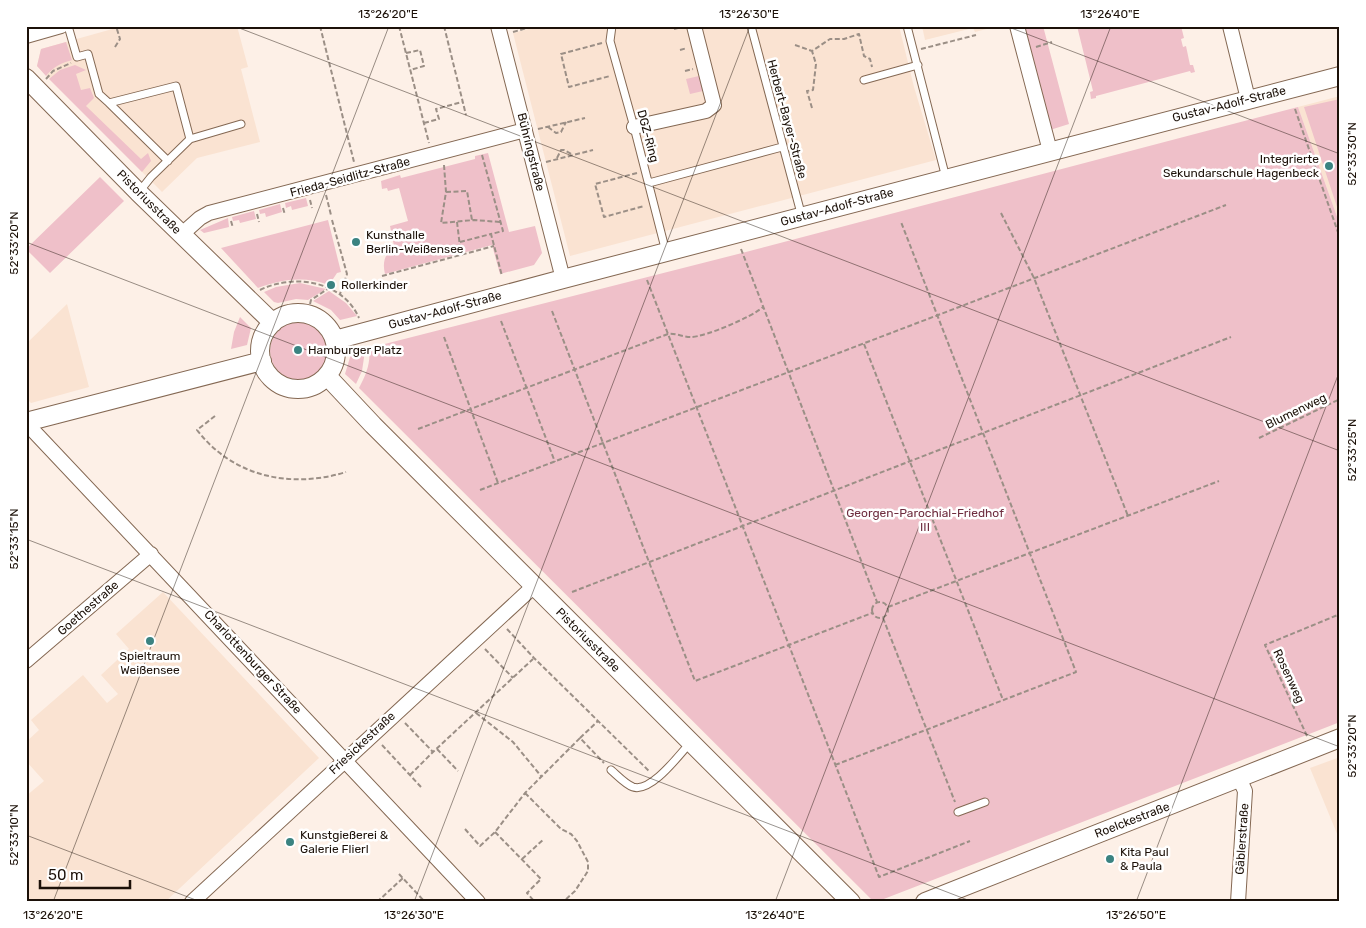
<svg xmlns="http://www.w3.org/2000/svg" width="1366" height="928" font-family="Rubik,sans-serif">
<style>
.built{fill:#fae3d2}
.green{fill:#efc0c9}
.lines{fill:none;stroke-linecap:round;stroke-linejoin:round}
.service-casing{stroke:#846853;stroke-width:9}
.minor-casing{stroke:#846853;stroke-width:16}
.tertiary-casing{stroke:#846853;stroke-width:20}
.path{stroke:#9b8f86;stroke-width:2;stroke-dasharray:5 2.5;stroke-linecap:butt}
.service{stroke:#fff;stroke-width:7}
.minor{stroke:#fff;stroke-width:14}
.tertiary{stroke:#fff;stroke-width:18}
.ticks{fill:none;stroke:#1c1109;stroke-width:1;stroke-opacity:0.45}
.poi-dot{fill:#3b8381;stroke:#fff;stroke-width:2}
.labels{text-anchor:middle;stroke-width:5;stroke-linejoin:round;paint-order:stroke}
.street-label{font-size:12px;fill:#1c1109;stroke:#fff}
.poi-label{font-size:12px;fill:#1c1109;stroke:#fff;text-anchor:start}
.park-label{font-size:12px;fill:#6e2d3f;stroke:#fff}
.neatline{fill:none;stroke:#1c1109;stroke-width:2}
.ticks-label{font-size:12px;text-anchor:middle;fill:#1c1109}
</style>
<rect width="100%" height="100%" fill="#fdf0e7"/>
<path class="built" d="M123 26H237L248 67 241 69 260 142 197 158 162 192 37 66 41 49Z
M540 26H899L914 87 936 160 570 256 513 33Z
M922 26H998L975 32 973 28 925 40Z
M1340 96V225L1298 107Z
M67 304 89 387 31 403 26 398V344Z
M163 592 319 758 165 902H26V828L28 826 26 824V796L44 781 26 761V742L39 730 31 720 83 675 107 703 118 694 101 675 129 649 116 634Z
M1340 757V841L1310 768Z"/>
<path class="green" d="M1023 26H1043L1069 124 1050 130Z
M1077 26H1181L1184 38 1181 39 1183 47 1186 46 1190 65H1193L1195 72 1191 73 1190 71 1096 96V98L1091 99 1090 92 1093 91Z
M66 42 72 60C61 63 53 67 46 76L37 66 41 49Z
M75 65 86 70 76 74 81 90 90 88 94 98 86 106 141 159 148 153 151 161 142 172 49 79 60 70Z
M699 76 703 91 690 94 686 79Z
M1340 99V216L1304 107Z
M1298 107 1340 225V722L876 902H874L359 388C366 375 371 363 369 348L742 253Z
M488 153 509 232 535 226 542 253 534 265 500 274 492 245 385 274C382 262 385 254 394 246L390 226 408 221 399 188 388 191 387 188 382 189 381 181 400 175 401 178 475 159V156Z
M100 177 124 201 50 273 26 249Z
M306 198 308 206 292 210 291 206 286 208 285 203Z
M280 204 282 212 266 217 265 213 260 214 259 210Z
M254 211 256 219 240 223 239 220 233 221 232 217Z
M228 218 229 227 204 233 200 230Z
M328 220 341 272 337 273 329 285C304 276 283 279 258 288L221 248Z
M300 283 326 289 308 300 296 299 278 303 274 302 264 292 276 287Z
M329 291 346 303 357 316 340 320 331 310 313 301Z
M240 317 251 328 247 345 231 349 234 332Z
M270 351a29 29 0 1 1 58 0a29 29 0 1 1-58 0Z
M365 351 362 371 356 384 345 374 351 354Z"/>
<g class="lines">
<g class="service-casing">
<path id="service" d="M68 26 77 57 88 54 99 94 109 103
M612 26 610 41 634 127 666 252
M751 26 802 217
M907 26 946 178
M864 80 918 65
M168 161 109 103 176 86 190 139
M649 183 782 147
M139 192 151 177 190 139 241 124
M611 770C617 775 625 784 633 787 651 793 679 755 690 743
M958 812 985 802"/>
</g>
<g class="minor-casing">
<path id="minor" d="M498 26 563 279
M1017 26 1050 151
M1230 26 1248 99
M26 36 61 26
M634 127 706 111 714 105 694 26
M182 234 200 218 209 213 525 130
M26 423 478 902
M26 661 151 554
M192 902 534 586
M1238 902 1245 791 1239 778"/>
</g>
<g class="tertiary-casing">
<path id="tertiary" d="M26 78 138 192 273 323
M260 351a38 38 0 1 1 76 0a38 38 0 1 1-76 0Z
M335 340 563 279 1340 76
M327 376 373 425 851 902
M26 422 262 361
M925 902 1340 738"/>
</g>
<path class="path" d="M320 26 354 162
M399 26 429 143
M444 26 466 115
M674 29 682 27
M513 32 534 26
M602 43 561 54 569 87 610 76
M795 45 812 51
M115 47 120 39 116 26
M1036 47 1052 42
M921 49 976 35
M680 50 687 48
M406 53 420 50 424 66 410 70
M685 71 693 69
M46 79 53 71 71 63
M812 108 807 91 813 90 816 64 812 51 830 39H844L859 34 864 56 870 59 872 67
M1295 109 1340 238
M424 123 439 119 436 109 462 102
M548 127 556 133 561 132 566 122
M538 129 585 118
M482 155 503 231 491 234 502 276
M557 158 561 150H564L573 155
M546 162 593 150
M444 165 446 192 441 223 474 220 500 222
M637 173 595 184 604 217 644 206
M446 192 467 191 472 220
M326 195 331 215
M310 200 312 208
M283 208 285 215
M1001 213 1034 278 1128 516
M257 214 259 222
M332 220 347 274 340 294
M231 221 233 228
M457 222 461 255
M460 242 491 234
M741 249 877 602
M382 276 494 246
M647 280 879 877 970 841
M260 290C294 273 343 281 359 318
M310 304 311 300 329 288
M552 311 695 681 872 613
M501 321 555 462
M444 337 498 483
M864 344 1003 700
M215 416 197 430C233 477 291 489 346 472
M418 429 668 334C676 333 683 337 691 337 705 337 752 317 763 307
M1259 438 1340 399
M480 490 1226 205
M572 592 1231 337
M872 610a8 8 0 1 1 16 0a8 8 0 1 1-16 0Z
M888 607 1219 481
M883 618 955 802
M507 629 534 658 650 772
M485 649 513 678
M476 713 513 742 541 776
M405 723 433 752 533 659
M1307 736 1265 645 1340 614
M580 738 598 721
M382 745 421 787
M437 749 458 771
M835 765 1076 672 901 222
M410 775 433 752
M525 793 561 829 571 834 577 841 588 862V871L575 891 563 902
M465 829 480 846 495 832 525 793 580 738 604 763
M495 832 541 879 527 893 535 902
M522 859 544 839
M399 874 425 902
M377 902 403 878"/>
<use href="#service" class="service"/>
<use href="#minor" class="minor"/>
<use href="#tertiary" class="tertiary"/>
</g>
<path class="ticks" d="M234 26 1340 451M1006 26 1340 154M26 31 28 26M26 242 1340 747M26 539 973 902M26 835 201 902M53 902 389 26M414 902 750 26M775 902 1111 26M1136 902 1340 370"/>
<g class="poi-dot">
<circle cx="1329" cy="166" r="5"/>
<circle cx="356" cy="242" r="5"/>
<circle cx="331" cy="285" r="5"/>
<circle cx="298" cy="350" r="5"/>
<circle cx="150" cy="641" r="5"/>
<circle cx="290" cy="842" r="5"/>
<circle cx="1110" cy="859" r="5"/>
</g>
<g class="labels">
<g class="street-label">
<text transform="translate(1229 104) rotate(-14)" y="4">Gustav-Adolf-Straße</text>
<text transform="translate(787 119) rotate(75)" y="4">Herbert-Bayer-Straße</text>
<text transform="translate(648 136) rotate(75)" y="4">DGZ-Ring</text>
<text transform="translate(531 152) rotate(76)" y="4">Bühringstraße</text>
<text transform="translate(350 177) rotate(-15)" y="4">Frieda-Seidlitz-Straße</text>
<text transform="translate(149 202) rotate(45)" y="4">Pistoriusstraße</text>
<text transform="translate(837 207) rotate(-15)" y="4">Gustav-Adolf-Straße</text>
<text transform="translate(445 310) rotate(-15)" y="4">Gustav-Adolf-Straße</text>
<text transform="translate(1296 411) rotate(-26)" y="4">Blumenweg</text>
<text transform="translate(88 608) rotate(-41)" y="4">Goethestraße</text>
<text transform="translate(588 640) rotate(45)" y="4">Pistoriusstraße</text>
<text transform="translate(253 662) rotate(47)" y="4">Charlottenburger Straße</text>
<text transform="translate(1289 676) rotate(65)" y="4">Rosenweg</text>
<text transform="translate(362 743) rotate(-43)" y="4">Friesickestraße</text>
<text transform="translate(1132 820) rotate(-21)" y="4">Roelckestraße</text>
<text transform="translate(1242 839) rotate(-86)" y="4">Gäblerstraße</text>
</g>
<g class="poi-label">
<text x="1319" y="163" text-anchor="end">Integrierte<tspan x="1319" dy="14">Sekundarschule Hagenbeck</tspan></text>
<text x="366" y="239">Kunsthalle<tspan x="366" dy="14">Berlin-Weißensee</tspan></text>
<text x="341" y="289">Rollerkinder</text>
<text x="308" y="354">Hamburger Platz</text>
<text x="150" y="660" text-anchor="middle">Spieltraum<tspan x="150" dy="14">Weißensee</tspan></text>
<text x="300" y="839">Kunstgießerei &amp;<tspan x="300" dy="14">Galerie Flierl</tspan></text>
<text x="1120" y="856">Kita Paul<tspan x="1120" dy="14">&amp; Paula</tspan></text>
</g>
<g class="park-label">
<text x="925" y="517">Georgen-Parochial-Friedhof<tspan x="925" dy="14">III</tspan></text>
</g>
</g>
<rect width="1366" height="928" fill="none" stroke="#ffffff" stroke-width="55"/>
<path d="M40 880v8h90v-8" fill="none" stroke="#1c1109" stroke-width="2.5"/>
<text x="48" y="880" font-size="15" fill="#1c1109" stroke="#ffffff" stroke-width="4" paint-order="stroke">50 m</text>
<rect x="28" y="28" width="1310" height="872" class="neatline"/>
<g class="ticks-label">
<text x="388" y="18">13°26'20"E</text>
<text x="749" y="18">13°26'30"E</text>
<text x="1110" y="18">13°26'40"E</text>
<text transform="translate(1352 154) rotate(-90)" y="4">52°33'30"N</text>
<text transform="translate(14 243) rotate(-90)" y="4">52°33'20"N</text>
<text transform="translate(1352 450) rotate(-90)" y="4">52°33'25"N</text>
<text transform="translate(14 539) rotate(-90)" y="4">52°33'15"N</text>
<text transform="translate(1352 746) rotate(-90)" y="4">52°33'20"N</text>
<text transform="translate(14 835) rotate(-90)" y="4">52°33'10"N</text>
<text x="53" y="919">13°26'20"E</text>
<text x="414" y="919">13°26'30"E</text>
<text x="775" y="919">13°26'40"E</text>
<text x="1136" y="919">13°26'50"E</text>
</g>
</svg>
